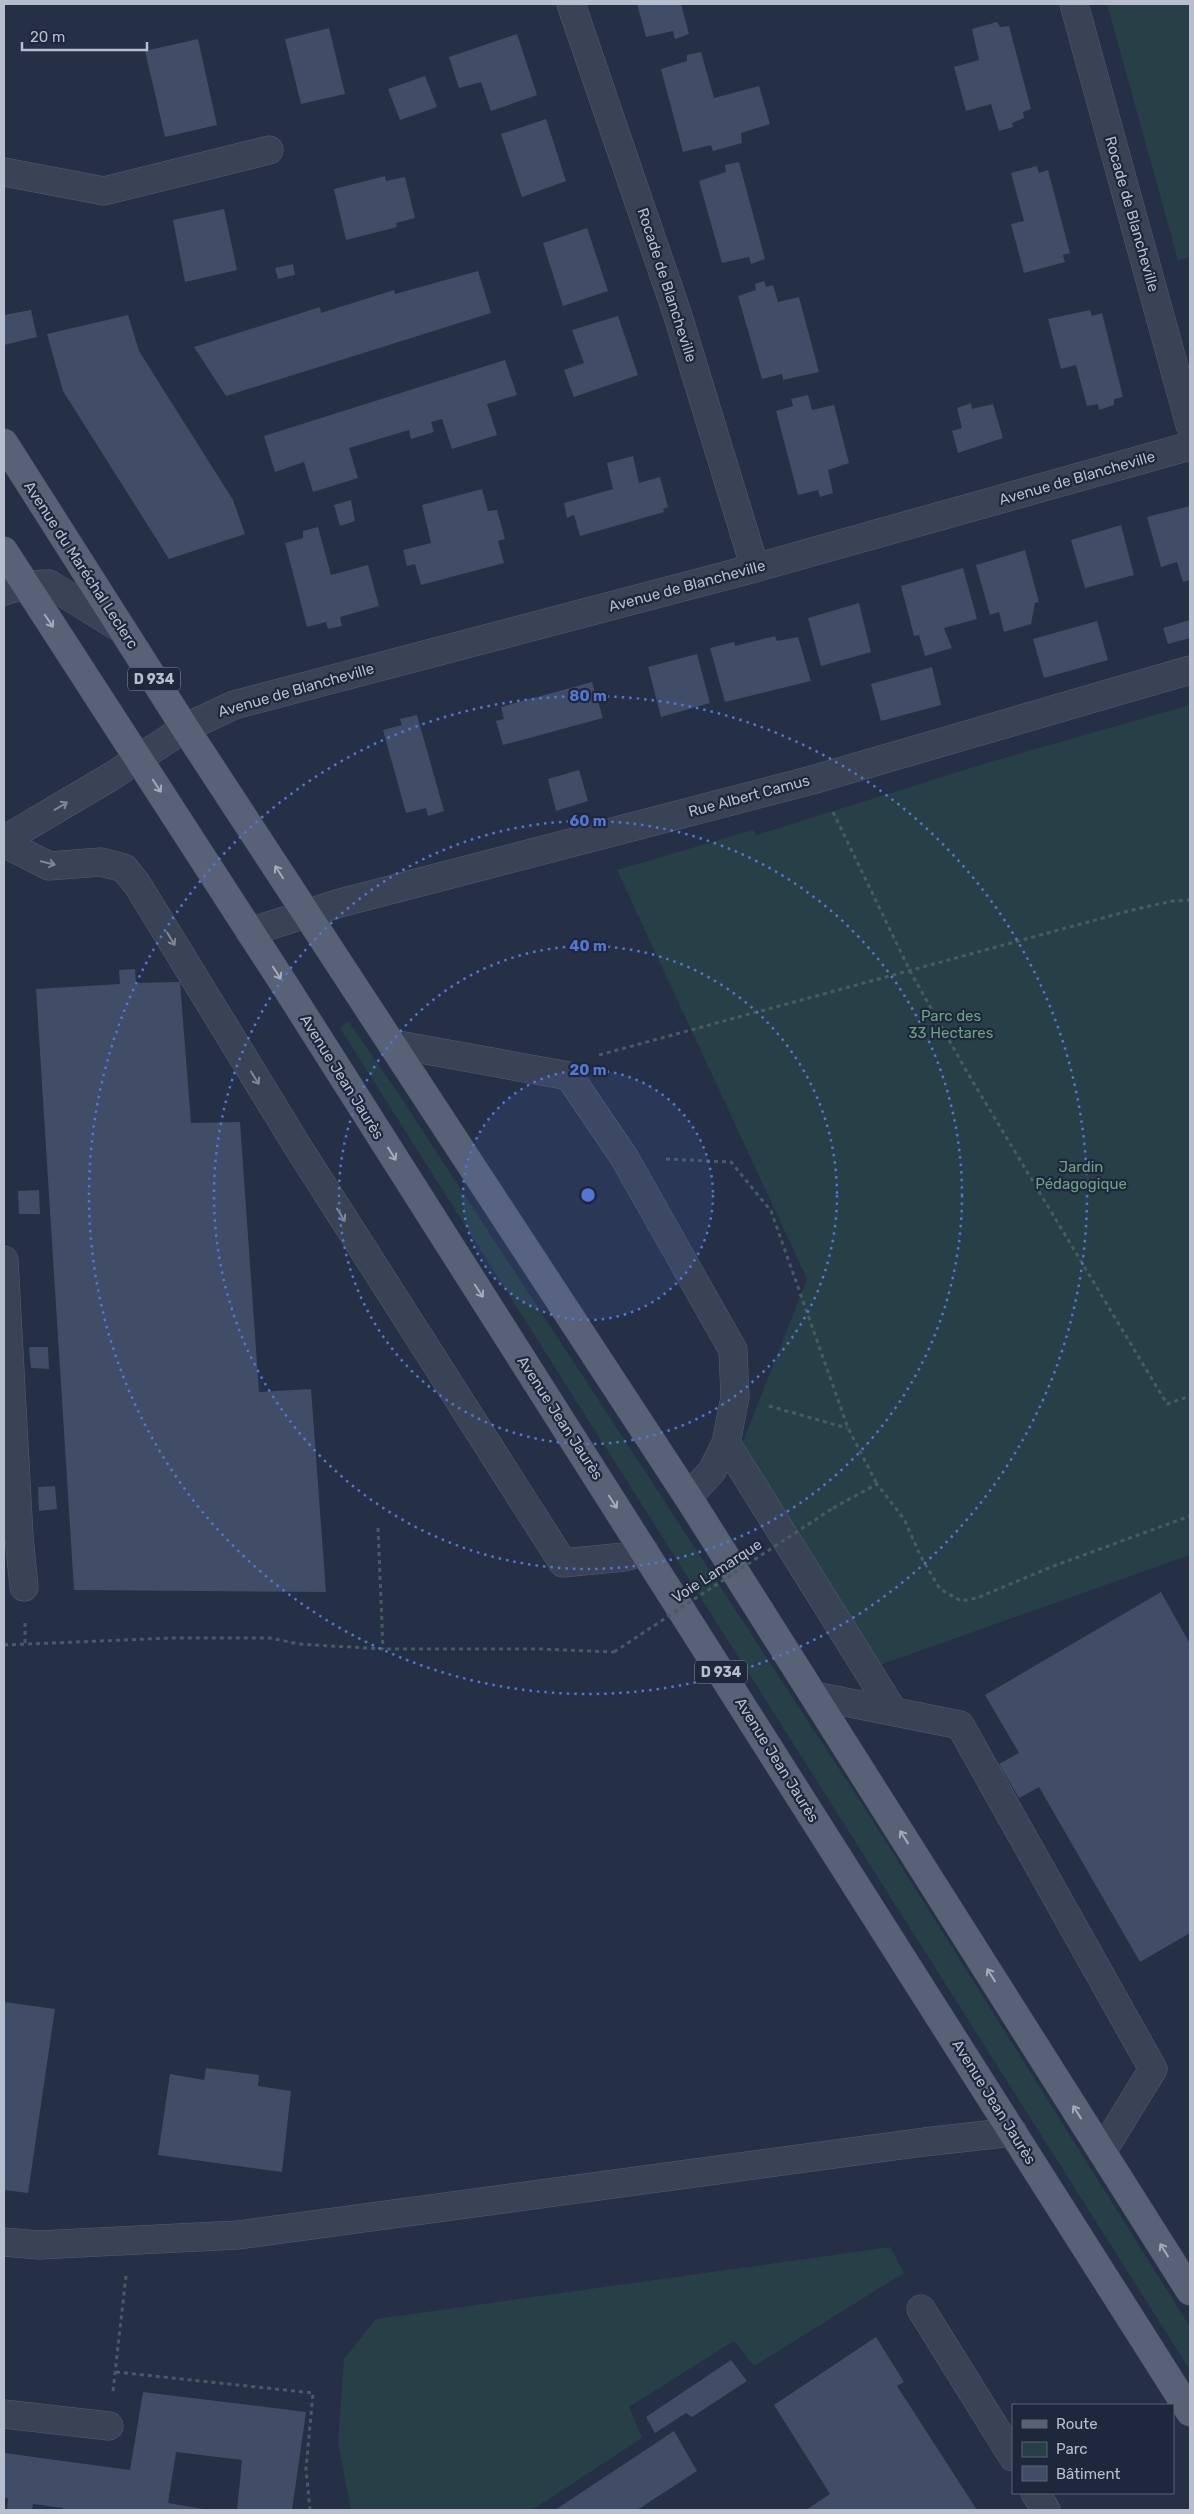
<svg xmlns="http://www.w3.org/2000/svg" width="1194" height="2514" font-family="Rubik,sans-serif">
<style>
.green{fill:#274047}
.building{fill:#414c67}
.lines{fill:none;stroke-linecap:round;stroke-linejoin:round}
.minor-casing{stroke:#555d70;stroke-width:29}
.major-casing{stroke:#434b5e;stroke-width:29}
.path{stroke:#455d62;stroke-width:3;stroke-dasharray:4 4;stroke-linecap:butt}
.minor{stroke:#3a4255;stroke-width:28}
.major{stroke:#586175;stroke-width:28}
.path-bridge{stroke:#455d62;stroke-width:3;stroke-dasharray:4 4;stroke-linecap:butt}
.oneway{stroke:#a4abbc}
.oneway2{stroke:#7f8698}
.ring{fill:none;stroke:#5375d4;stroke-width:2.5;stroke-dasharray:2.5 5}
.labels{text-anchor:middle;stroke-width:4.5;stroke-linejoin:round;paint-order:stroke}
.shield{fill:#1e273b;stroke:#8991a2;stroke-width:1}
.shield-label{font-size:14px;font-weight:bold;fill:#b7bece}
.street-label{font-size:15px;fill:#b7bece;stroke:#1e273b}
.park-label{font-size:15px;fill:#6ca27f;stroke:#1e273b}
.centre{fill:#5375d4;stroke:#1e273b;stroke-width:2.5}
.ring-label{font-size:15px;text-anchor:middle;font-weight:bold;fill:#5375d4;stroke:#1e273b;stroke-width:4.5;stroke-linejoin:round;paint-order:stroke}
</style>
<rect width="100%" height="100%" fill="#252f46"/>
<path class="green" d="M1107 4H1190V257L1178 260Z
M1190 705V1555L863 1671 743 1442 807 1279 617 870 753 830 756 835 990 762Z
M348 1021 396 1090 866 1810 1190 2327V2370L340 1028Z
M890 2247 904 2273 754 2366 734 2341 629 2407 642 2438 532 2510H351L338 2443 344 2359 376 2319Z"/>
<path class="building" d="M637 4H681L689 34 675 39 673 31 646 37Z
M997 22 1000 27 1009 26 1031 109 1023 112 1024 118 1012 123 1013 127 999 131 991 104 966 111 954 67 979 60 972 29Z
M329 28 345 94 301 104 285 39Z
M517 34 537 95 491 111 481 82 459 88 449 57Z
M198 39 217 125 165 137 145 51Z
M701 52 714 98 759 86 770 124 741 133 742 143 713 151 711 145 683 152 661 69 687 61V55Z
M425 76 437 107 400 120 388 89Z
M546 119 566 181 522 197 501 134Z
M739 162 765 259 751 264 749 257 722 263 699 181 726 172 725 165Z
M1037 166 1039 173 1048 170 1070 253 1063 255 1065 262 1024 273 1011 224 1024 221 1011 173Z
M385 176 386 181 405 177 415 218 396 223 397 227 346 240 334 189Z
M224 209 237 270 185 282 173 220Z
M587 228 608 291 563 306 543 243Z
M293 264 295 275 278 279 275 268Z
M478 271 491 313 226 396 194 347 320 307 321 313 394 290 395 294Z
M764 281 766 287 773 285 778 302 799 297 819 372 783 380 782 374 762 379 738 296 756 290 755 284Z
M31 310 37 337 4 345V315Z
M1090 310 1092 316 1102 313 1123 397 1114 399V405L1099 410 1098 404 1087 406 1076 365 1061 369 1048 319Z
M128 315 139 351 233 500 245 534 169 559 63 391 47 334Z
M618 316 638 375 574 397 564 370 584 363 572 330Z
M505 360 517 395 487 404 497 435 452 449 442 419 431 422 434 432 411 439 409 430 349 448 358 478 313 492 304 462 275 472 264 436Z
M808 395 812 410 834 405 849 463 828 470 833 493 820 497 818 490 798 495 776 411 793 406 791 399Z
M971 403 972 409 993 404 1003 438 958 453 952 431 962 428 957 408Z
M633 456 639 483 660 477 668 507 663 509 664 512 580 536 574 515 567 518 564 503 613 489 607 463Z
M482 489 488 511 497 510 505 539 498 541 504 563 421 585 415 564 407 566 403 550 431 543 422 505Z
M351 500 355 521 340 526 334 505Z
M1190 506V580L1183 582 1177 562 1161 567 1147 517Z
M1121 525 1134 575 1085 588 1071 540Z
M318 527 331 575 368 565 379 606 340 617 342 626 328 629 326 622 307 627 285 543 303 538V531Z
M1025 550 1039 602 1035 603 1031 624 1004 632 999 612 990 615 976 565Z
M963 568 977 619 944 628 952 648 925 656 919 635 914 636 901 586Z
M859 603 871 652 821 666 808 618Z
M1190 620V638L1168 644 1163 628Z
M1097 621 1108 660 1044 678 1033 639Z
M775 636 777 641 798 637 811 681 725 702 710 648 734 642 735 646Z
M697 654 710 703 661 717 648 667Z
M932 667 941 705 881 721 871 684Z
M592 682 603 718 503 745 496 721 504 719 501 707Z
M417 715 444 811 428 816 426 808 406 813 383 730 402 725 400 719Z
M579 770 588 801 556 811 548 779Z
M135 969 136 983 180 982 191 1123 240 1122 259 1392 311 1389 326 1592 74 1590 36 989 120 984 119 970Z
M39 1190 40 1214H19L18 1191Z
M29 1347H48L49 1369 31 1368Z
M55 1486 57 1509 39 1511 38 1487Z
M1161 1592 1190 1644V1933L1140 1962 1039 1787 1019 1798 999 1764 1019 1753 985 1695Z
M4 2002 55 2009 28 2193 4 2190Z
M206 2068 259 2075 258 2086 291 2091 282 2172 158 2155 170 2074 204 2080Z
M876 2337 904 2382 897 2386 977 2510H806L830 2494 774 2405Z
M731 2360 747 2381 692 2417 686 2413 655 2433 646 2417Z
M143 2392 306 2412 292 2510H237L242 2460 176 2452 168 2503 210 2510H63V2508L33 2504 32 2510H7L8 2498H4V2453L130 2470Z
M674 2431 697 2471 637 2510H555Z"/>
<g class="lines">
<g class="minor-casing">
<path id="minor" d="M571 4 677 313 755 568
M1074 4 1190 425
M4 172 104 191 269 150
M4 591 24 585 49 584 123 630
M4 840 112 776 185 728 234 705 755 568 1190 446
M4 843 49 866 101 862 124 868 137 884 298 1147 563 1563 624 1557 644 1551
M250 932 340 903 812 780 1190 670
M393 1044 569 1076 624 1157 733 1350 735 1397 726 1443 712 1471 688 1497
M4 1260 19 1537 24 1587
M726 1443 893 1711
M815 1696 960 1725 1153 2069 1102 2152
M4 2242 39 2245 238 2235 924 2142 1013 2132
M921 2309 1013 2457
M4 2414 109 2426
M1035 2493 1046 2510"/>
</g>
<g class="major-casing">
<path id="major" d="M4 443 185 728 688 1497 1190 2291
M4 551 284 984 1190 2412"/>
</g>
<path class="path" d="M833 812 910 971 967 1072 1167 1404 1190 1396
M599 1055 1136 909 1173 901 1190 900
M666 1159 731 1162 771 1211 848 1428 877 1484
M769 1406 847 1428
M833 1508 877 1484 904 1519 921 1557 940 1589 961 1601 977 1598 1051 1567 1190 1516
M378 1528 383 1649
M25 1623V1645
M4 1645 172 1638H270L299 1644 383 1649H542L614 1652
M116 2372 313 2393 306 2469 310 2510
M113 2391 126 2276"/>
<use href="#minor" class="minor"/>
<use href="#major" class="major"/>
<path class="path-bridge" d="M614 1652 833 1508"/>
</g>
<defs><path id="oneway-shaft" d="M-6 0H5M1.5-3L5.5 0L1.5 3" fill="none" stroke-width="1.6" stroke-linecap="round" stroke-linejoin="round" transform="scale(1.25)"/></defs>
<g class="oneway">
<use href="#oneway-shaft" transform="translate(49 621) rotate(56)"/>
<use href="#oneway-shaft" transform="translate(157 786) rotate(57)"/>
<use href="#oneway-shaft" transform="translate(279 872) rotate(-123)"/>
<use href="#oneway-shaft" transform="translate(277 973) rotate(57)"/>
<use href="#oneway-shaft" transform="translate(392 1154) rotate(58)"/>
<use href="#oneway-shaft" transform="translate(479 1291) rotate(57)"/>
<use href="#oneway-shaft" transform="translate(613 1502) rotate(57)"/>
<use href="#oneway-shaft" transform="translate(904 1837) rotate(-122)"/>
<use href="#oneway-shaft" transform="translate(991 1975) rotate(-122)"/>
<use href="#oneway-shaft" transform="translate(1077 2112) rotate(-122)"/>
<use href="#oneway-shaft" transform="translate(1164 2250) rotate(-122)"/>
</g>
<g class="oneway2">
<use href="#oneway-shaft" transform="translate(61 806) rotate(-31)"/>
<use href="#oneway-shaft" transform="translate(48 863) rotate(14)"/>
<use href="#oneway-shaft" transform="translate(171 939) rotate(59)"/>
<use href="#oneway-shaft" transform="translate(255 1078) rotate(58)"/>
<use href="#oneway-shaft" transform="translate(341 1215) rotate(58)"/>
</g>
<circle cx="588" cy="1195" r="125" fill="#5375d4" fill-opacity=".12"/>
<g class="ring">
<circle cx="588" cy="1195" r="125"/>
<circle cx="588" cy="1195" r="249"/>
<circle cx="588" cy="1195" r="374"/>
<circle cx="588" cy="1195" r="499"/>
</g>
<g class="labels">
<g class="shield">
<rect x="128" y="667.5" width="52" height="23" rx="4"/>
<rect x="695" y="1660.5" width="52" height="23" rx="4"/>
</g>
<g class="shield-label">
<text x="154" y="684">D 934</text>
<text x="721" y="1677">D 934</text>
</g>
<g class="street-label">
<text transform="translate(1132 214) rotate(74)" y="5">Rocade de Blancheville</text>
<text transform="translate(667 285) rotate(72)" y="5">Rocade de Blancheville</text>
<text transform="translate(1077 478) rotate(-16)" y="5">Avenue de Blancheville</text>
<text transform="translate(81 565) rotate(57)" y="5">Avenue du Maréchal Leclerc</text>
<text transform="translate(687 586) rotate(-15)" y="5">Avenue de Blancheville</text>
<text transform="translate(296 690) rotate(-16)" y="5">Avenue de Blancheville</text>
<text transform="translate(749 796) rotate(-15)" y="5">Rue Albert Camus</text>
<text transform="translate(342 1077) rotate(58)" y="5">Avenue Jean Jaurès</text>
<text transform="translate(560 1418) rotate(57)" y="5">Avenue Jean Jaurès</text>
<text transform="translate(717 1571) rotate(-33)" y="5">Voie Lamarque</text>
<text transform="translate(777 1760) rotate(58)" y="5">Avenue Jean Jaurès</text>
<text transform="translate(994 2102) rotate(58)" y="5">Avenue Jean Jaurès</text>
</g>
<g class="park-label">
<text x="951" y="1021">Parc des<tspan x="951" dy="17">33 Hectares</tspan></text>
<text x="1081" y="1172">Jardin<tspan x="1081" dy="17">Pédagogique</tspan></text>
</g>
</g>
<circle cx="588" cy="1195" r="8" class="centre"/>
<g class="ring-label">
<text x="588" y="701">80 m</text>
<text x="588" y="826">60 m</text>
<text x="588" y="951">40 m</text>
<text x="588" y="1075">20 m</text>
</g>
<rect width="1194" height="2514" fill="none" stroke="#b7bece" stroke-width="10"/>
<rect x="1012" y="2404" width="162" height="90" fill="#1e273b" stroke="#5b6376"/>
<rect x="1022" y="2420" width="25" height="8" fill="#586175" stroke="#5b6376"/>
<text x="1056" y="2429" font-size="15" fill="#b7bece">Route</text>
<rect x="1022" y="2442" width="25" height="15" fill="#274047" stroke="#5b6376"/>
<text x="1056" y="2454" font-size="15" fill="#b7bece">Parc</text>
<rect x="1022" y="2466" width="25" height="15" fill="#414c67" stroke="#5b6376"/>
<text x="1056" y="2479" font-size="15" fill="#b7bece">Bâtiment</text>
<path d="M22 42v8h125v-8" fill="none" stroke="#b7bece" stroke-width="2.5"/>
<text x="30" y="42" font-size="15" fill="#b7bece" stroke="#1e273b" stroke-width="4" paint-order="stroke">20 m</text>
</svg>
